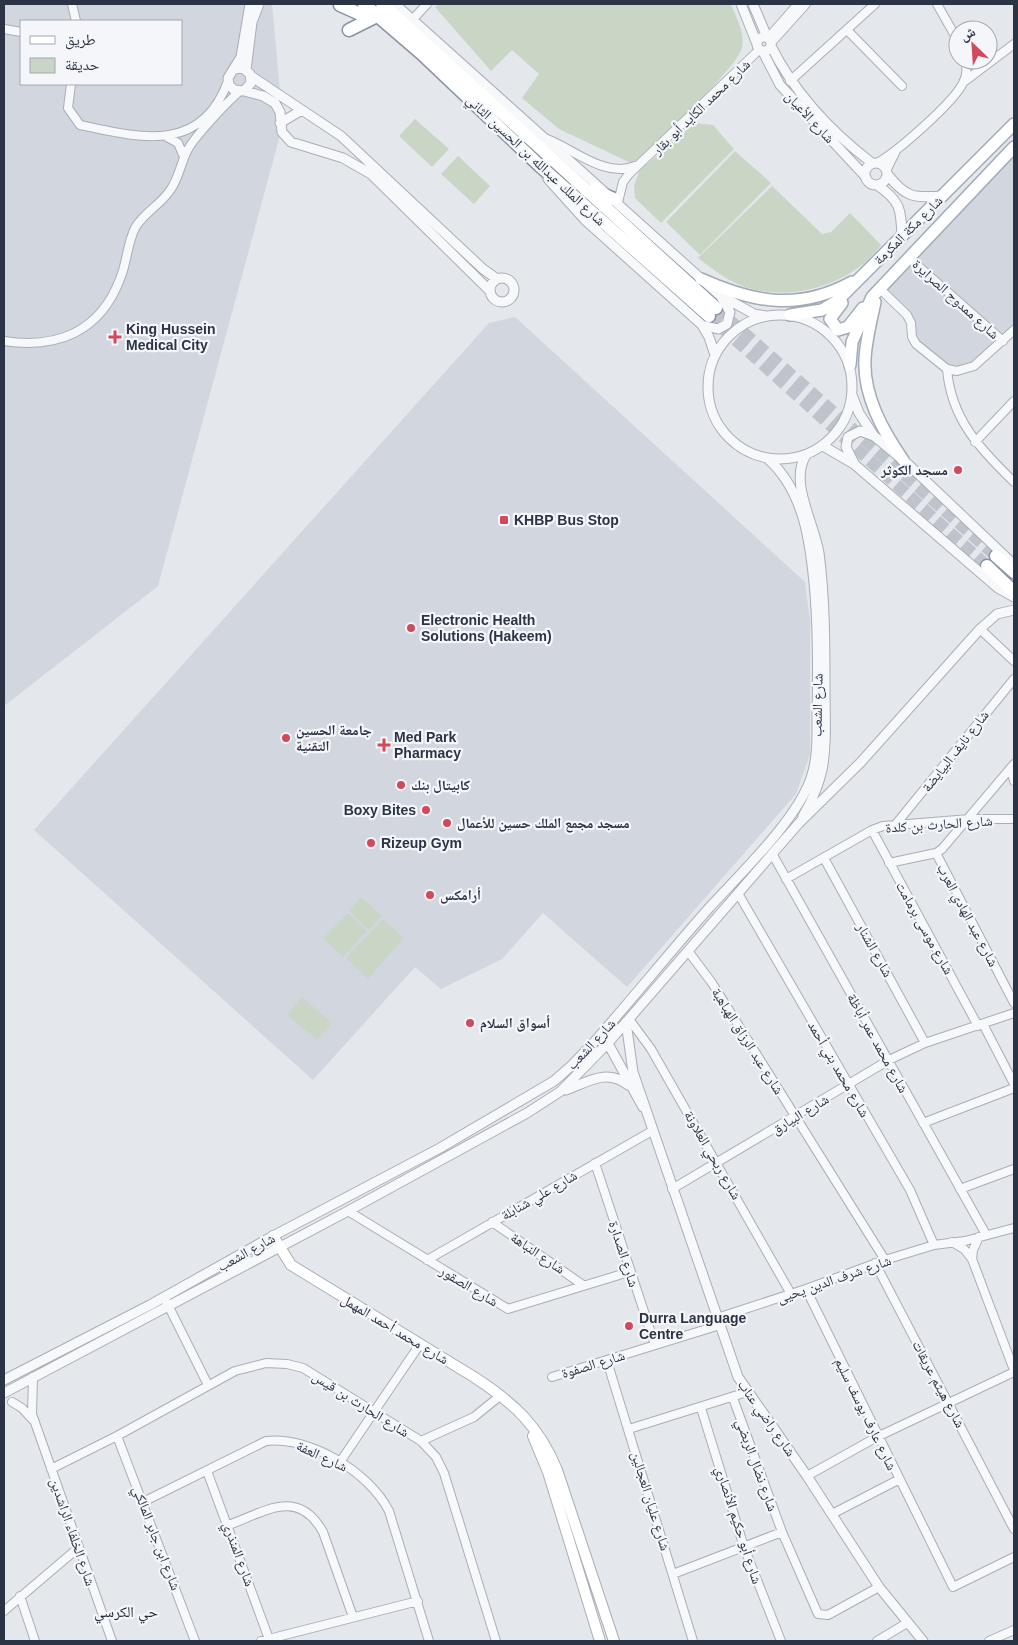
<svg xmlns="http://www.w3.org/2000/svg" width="1018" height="1645" font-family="Arial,'Noto Naskh Arabic',sans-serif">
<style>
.built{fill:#d2d6de;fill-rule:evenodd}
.green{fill:#c9d6c5}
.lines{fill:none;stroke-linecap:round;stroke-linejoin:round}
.trunk-tunnel{stroke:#bfc3cb;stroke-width:12;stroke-dasharray:12 6;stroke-linecap:butt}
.minor-casing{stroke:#a9aeb7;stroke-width:10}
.tertiary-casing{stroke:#a9aeb7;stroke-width:11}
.secondary-casing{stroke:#a9aeb7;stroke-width:12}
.primary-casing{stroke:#a3abb8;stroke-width:14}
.trunk-casing{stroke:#8b94a3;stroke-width:15}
.minor{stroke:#f7f8fa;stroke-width:8}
.tertiary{stroke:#f7f8fa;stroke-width:9}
.secondary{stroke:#fff;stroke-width:10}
.primary{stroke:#fff;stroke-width:11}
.trunk{stroke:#fff;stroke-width:12}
.poi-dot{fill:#d1495b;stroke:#f4f6f9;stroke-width:2}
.labels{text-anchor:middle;stroke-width:4.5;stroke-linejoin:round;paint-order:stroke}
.street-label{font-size:14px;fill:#2b3445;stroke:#f4f6f9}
.poi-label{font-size:14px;font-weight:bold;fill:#2b3445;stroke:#f4f6f9;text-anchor:start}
.neighbourhood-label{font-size:15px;fill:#1d2536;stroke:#f4f6f9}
</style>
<rect width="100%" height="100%" fill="#e4e7ec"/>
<path class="built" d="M4 4H272L283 124 158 586 4 706ZM21 21H181V84H21Z
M1014 147V330L983 360 957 371 910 338 909 324 900 311 878 293Z
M515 317 805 582 810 621V754L796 794 627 987 543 913 502 959 441 989 415 967 313 1080 34 830 489 323Z"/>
<path class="green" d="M439 4H731C736 18 745 32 742 47 739 68 653 144 633 164L559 129 522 98 539 74 512 50 491 71 435 7Z
M415 119 449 149 432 167 399 136Z
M695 123 713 125 734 149 661 223 635 198 634 185 640 170Z
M735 151 771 183 700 255 666 222Z
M458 156 490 186 474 204 441 174Z
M772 186 822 234 831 232 850 213 881 245C851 286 787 304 740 285 725 279 711 268 698 258Z
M361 897 382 916 369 930 349 911Z
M348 913 367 931 343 957 323 938Z
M383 919 404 938 368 979 346 958Z
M302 997 332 1023 317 1040 287 1015Z"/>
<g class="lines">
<path class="trunk-tunnel" d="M716 308 996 556
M709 316 987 566"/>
<g class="minor-casing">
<path id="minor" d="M72 4 76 21
M937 4 958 41
M413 19 427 4
M4 29 21 32
M847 30 902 86
M768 38 798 4
M771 43 806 4
M790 81 875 4
M965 81 1014 44
M71 84 68 108 80 125C140 138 202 154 228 81
M167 137 178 143 184 157
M547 139C575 150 605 178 635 166
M879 162C899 150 953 103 963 83 967 76 967 67 965 60
M887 169 895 153
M618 202 623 182 629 174 759 50
M908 257 1003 341
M880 289 907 315 911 323 912 337 916 344 947 369 957 371 974 366 1014 330
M4 341C57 349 100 332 120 279 127 263 127 244 135 228 144 212 161 205 171 189 179 177 181 163 187 151 194 137 227 102 240 91
M947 369C951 419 980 449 1014 482
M975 442 1014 401
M980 629 1014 661
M1011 769 1014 781
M896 824 1014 679
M872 830 978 1026
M936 853 1014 1003
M773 855 984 1231
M824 858 925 1043
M889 863 936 853 942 849 1014 764
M786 879 872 830 883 826 970 819H1014
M739 895 910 1190 934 1245
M688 951 712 983 885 1260
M629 1019 651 1049 791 1294
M983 1024 1014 1084
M923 1123 1014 1088
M595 1163 655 1345
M672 1189 889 1060 925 1043 1014 1013
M960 1189 1014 1169
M348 1211 508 1309 629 1272
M492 1222 583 1285
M952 1242 964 1249 972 1259 1014 1370
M972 1259 973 1250 979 1237
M427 1260 652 1131
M875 1263 1014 1529
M806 1289 953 1587 1014 1557
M164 1297 208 1385
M717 1318 806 1289 885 1260 934 1245 965 1241 1014 1228
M607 1361 693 1641
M33 1377 32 1414 112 1641
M552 1377 720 1325
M733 1398 782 1532 818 1614 828 1615 879 1587
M12 1402 22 1408 33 1420
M701 1408 744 1547 781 1641
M629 1429 747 1392
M117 1436 195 1641
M421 1441 474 1417 501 1395
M340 1462 420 1344
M51 1469 117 1436 235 1371 266 1363 287 1364 303 1368 421 1441 436 1457 444 1473 496 1641
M207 1471 269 1639
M807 1476 877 1437 1014 1372
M143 1502 266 1441C310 1436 369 1472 389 1511L429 1641
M832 1514 898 1480
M229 1525C266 1511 298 1488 323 1532L353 1617
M673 1574 782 1532
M20 1596 35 1641
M4 1611 78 1548
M261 1641 418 1601
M877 1641 907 1623
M989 1641 1014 1630"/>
</g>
<g class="tertiary-casing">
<path id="tertiary" d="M395 4 718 294 754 314 766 316
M741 4 757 44
M753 4 767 37
M757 44a7 7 0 1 1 14 0a7 7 0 1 1-14 0Z
M771 46C795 94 830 131 872 163
M763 52 780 85 865 176
M235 69 243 68 250 74 251 83 244 91 234 90 229 85 228 78 241 57 250 4
M246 70 252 22 259 4
M251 76 341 136 483 269 497 279
M244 91 263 96 275 103 280 112 282 132 291 142 343 158 371 174 490 291
M280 123 302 110
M865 174a11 11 0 1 1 22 0a11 11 0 1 1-22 0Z
M888 175C906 198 914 198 942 196
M548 179 586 221 702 325 709 337 715 355
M877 185C901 201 901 210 902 237
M490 290a12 12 0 1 1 24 0a12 12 0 1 1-24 0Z
M708 387a72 72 0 1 1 144 0a72 72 0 1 1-144 0Z
M702 325 718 329 727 324 730 312 721 297
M852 395 859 413 874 436 909 465 1009 560
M823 446 854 464 998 588 1014 597
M854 463 846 447 848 437 860 431 874 436
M803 816C812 801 818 787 822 770 827 745 825 716 825 690 825 645 825 598 819 553 814 522 789 482 806 455
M626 1022 633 1072 738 1377 807 1476 879 1587 923 1641
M606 1040 643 1107
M566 1090C588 1082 607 1068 628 1085
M4 1380 150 1305 273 1236 440 1148 554 1081 570 1067 595 1041C634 997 670 952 709 908 739 875 797 820 811 778 818 758 817 736 817 715 818 674 818 634 815 594 811 546 805 491 767 458
M4 1393 348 1211 527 1113 561 1091 608 1043 799 823 861 762 980 629 997 614 1014 610"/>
</g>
<g class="secondary-casing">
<path id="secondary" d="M273 1236 291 1265 474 1377C514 1403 539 1426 557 1470L614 1641
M533 1436 548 1472 600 1641"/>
</g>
<g class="primary-casing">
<path id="primary" d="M701 279C754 303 799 311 852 282
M875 302C871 321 866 340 865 359 863 396 883 431 903 460
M842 303 830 319 838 330 848 327 863 308
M790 315 822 310 837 301 1014 124
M850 365 852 342 872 297 1014 147"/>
</g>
<g class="trunk-casing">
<path id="trunk" d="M364 4 422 54 540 166 709 316
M382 4 716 308
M340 5 371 19
M349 30 375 17
M595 188 602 194 614 199
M996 556 1014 572
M987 566 1014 592"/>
</g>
<use href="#minor" class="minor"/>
<use href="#tertiary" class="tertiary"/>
<use href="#secondary" class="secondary"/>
<use href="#primary" class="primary"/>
<use href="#trunk" class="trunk"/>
</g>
<g class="poi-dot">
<path d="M112.5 329.5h5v5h5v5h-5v5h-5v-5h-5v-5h5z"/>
<circle cx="958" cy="470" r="5"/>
<rect x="499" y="515" width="10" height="10" rx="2.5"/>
<circle cx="411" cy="628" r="5"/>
<circle cx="286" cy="738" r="5"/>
<path d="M381.5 737.5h5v5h5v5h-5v5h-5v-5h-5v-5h5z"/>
<circle cx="401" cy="785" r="5"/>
<circle cx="426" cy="810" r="5"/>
<circle cx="447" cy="823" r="5"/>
<circle cx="371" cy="843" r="5"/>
<circle cx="430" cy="895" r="5"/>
<circle cx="470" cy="1023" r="5"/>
<circle cx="629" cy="1326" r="5"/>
</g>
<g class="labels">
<g class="street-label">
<text transform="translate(701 107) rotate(-44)" y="5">شارع محمد الكايد أبو بقار</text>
<text transform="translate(810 117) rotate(47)" y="5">شارع الأعيان</text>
<text transform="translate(536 160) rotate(43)" y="5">شارع الملك عبدالله بن الحسين الثاني</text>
<text transform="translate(908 230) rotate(-45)" y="5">شارع مكة المكرمة</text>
<text transform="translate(956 299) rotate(42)" y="5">شارع ممدوح الصرايرة</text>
<text transform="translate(817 705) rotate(-89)" y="5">شارع الشعب</text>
<text transform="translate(955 751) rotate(-52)" y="5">شارع نايف البيايضة</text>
<text transform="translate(939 824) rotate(-4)" y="5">شارع الحارث بن كلدة</text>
<text transform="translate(968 915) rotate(62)" y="5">شارع عبد الهادي العرب</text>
<text transform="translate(925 928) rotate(61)" y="5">شارع موسى برمامت</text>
<text transform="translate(875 950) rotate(61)" y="5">شارع الشنار</text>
<text transform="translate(748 1041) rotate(58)" y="5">شارع عبد الرزاق الهباهبة</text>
<text transform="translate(878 1043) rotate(61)" y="5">شارع محمد عمر أباظة</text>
<text transform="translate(591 1044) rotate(-47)" y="5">شارع الشعب</text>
<text transform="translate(839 1069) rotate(60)" y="5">شارع محمد بني أحمد</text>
<text transform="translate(800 1114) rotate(-31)" y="5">شارع البيارق</text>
<text transform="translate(713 1155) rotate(60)" y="5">شارع ربحي العلاونة</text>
<text transform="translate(539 1195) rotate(-30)" y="5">شارع علي شنابلة</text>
<text transform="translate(246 1252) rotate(-29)" y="5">شارع الشعب</text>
<text transform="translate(538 1253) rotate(34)" y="5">شارع النباهة</text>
<text transform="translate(624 1254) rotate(72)" y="5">شارع الصدارة</text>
<text transform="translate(834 1279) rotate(-19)" y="5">شارع شرف الدين يحيى</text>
<text transform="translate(469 1286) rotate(31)" y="5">شارع الصقور</text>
<text transform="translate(395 1329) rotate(31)" y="5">شارع محمد أحمد المهمل</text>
<text transform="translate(593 1364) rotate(-17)" y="5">شارع الصفوة</text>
<text transform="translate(939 1384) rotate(62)" y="5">شارع هيثم عريقات</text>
<text transform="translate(361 1404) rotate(32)" y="5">شارع الحارث بن قيس</text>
<text transform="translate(866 1414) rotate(64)" y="5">شارع عارف يوسف سليم</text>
<text transform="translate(767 1418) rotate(55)" y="5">شارع راضي عناب</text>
<text transform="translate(322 1456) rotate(25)" y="5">شارع العفة</text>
<text transform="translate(757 1465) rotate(70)" y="5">شارع نضال الربضي</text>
<text transform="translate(651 1501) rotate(73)" y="5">شارع عليان العجالين</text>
<text transform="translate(739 1525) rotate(72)" y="5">شارع أبو حكيم الأنصاري</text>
<text transform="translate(73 1532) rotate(71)" y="5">شارع الخلفاء الراشدين</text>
<text transform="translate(157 1538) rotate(69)" y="5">شارع ابن جابر المالكي</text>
<text transform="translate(239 1554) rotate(70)" y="5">شارع المنذري</text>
</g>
<g class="poi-label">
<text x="126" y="334">King Hussein<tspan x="126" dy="16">Medical City</tspan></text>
<text x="948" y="475" text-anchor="end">مسجد الكوثر</text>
<text x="514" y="525">KHBP Bus Stop</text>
<text x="421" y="625">Electronic Health<tspan x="421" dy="16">Solutions (Hakeem)</tspan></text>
<text x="296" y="735">جامعة الحسين<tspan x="296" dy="16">التقنية</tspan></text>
<text x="394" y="742">Med Park<tspan x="394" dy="16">Pharmacy</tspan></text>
<text x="411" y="790">كابيتال بنك</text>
<text x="416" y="815" text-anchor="end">Boxy Bites</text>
<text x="457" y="828">مسجد مجمع الملك حسين للأعمال</text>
<text x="381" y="848">Rizeup Gym</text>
<text x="440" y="900">أرامكس</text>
<text x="480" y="1028">أسواق السلام</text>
<text x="639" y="1323">Durra Language<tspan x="639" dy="16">Centre</tspan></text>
</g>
<g class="neighbourhood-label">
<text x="126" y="1617">حي الكرسي</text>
</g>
</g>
<rect width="1018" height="1645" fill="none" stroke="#2b3445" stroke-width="10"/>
<rect x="20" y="20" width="162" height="65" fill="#f4f6f9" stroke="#a4a8b1"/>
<rect x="30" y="36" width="25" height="8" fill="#ffffff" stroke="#a4a8b1"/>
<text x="65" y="45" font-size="15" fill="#2b3445">طريق</text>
<rect x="30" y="58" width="25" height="15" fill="#c9d6c5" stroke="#a4a8b1"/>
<text x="65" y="70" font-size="15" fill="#2b3445">حديقة</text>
<g transform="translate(973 45) rotate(335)"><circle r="24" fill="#f4f6f9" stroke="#a4a8b1"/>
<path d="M0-4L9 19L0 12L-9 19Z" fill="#d1495b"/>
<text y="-8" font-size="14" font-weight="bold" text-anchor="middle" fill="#2b3445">ش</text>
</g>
</svg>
